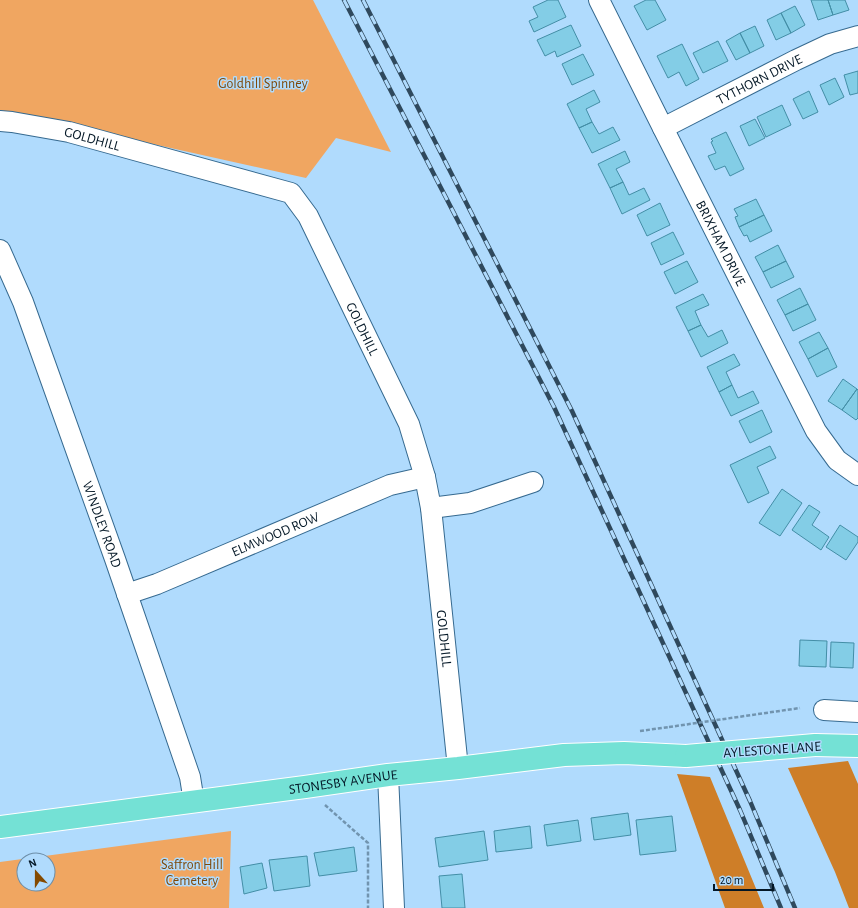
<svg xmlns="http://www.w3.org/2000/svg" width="858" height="908" font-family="'Alegreya Sans',sans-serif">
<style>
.green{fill:#f0a661;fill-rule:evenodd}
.forest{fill:#ce7e28}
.building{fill:#83cde6;stroke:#438ea6}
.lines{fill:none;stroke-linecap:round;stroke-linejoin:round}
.minor-casing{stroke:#366a90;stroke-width:22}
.major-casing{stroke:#fff;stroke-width:24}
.path{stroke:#7194af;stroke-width:2.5;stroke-dasharray:4 2;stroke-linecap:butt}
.minor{stroke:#fff;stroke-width:20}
.major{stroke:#74e1d5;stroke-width:22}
.rail-casing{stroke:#2f495d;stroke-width:4.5}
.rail{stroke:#b0dbfd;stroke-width:3;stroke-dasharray:9;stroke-linecap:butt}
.major-bridge-casing{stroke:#fff;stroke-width:24;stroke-linecap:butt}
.path-bridge{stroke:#7194af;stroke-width:2.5;stroke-dasharray:4 2;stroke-linecap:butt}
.major-bridge{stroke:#74e1d5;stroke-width:22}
.labels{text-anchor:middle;stroke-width:3;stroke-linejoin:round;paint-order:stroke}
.street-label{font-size:14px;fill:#031726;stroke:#b0dbfd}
.park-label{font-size:14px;fill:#7e490a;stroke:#b0dbfd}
</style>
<rect width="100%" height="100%" fill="#b0dbfd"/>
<path class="green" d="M0 0H313L391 152 336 138 306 178 0 110Z
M231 831 229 908H0V862ZM24 860H48V884H24Z"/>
<path class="forest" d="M848 761 858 784V908H849L835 872 788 768Z
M677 774 710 777 764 908H725Z"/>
<path class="building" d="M548 0H558L566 17 534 32 529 21 538 17 533 7Z
M646 0H655L666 20 647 30 634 6Z
M811 0H828L833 15 818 20Z
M828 0H845L849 10 833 15Z
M795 6 805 25 791 33 781 13Z
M781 13 791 33 776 40 767 20Z
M571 25 581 46 557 57 555 51 545 56 537 40Z
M755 26 764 46 750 53 740 33Z
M740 33 750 53 736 60 726 41Z
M718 41 728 61 703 73 693 53Z
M682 44 699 79 686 86 679 72 668 78 657 56Z
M583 54 594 75 572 85 562 64Z
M858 71V93L850 95 844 75Z
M835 78 844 97 829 105 820 85Z
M594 90 600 102 586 109 592 122 579 128 567 104Z
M809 91 818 112 803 119 793 99Z
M782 105 791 125 766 137 757 117Z
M755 119 765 138 749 146 740 126Z
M592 122 599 134 613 127 620 140 592 153 579 128Z
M726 132 744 169 730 176 725 166 715 170 708 156 716 153 711 142 713 141 711 139Z
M625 151 630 162 616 169 623 182 610 188 598 164Z
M623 182 629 195 644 188 650 200 622 214 610 188Z
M756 199 764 215 739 227 735 217 738 216 734 209Z
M660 203 670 225 647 236 637 215Z
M764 215 772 231 750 242 747 235 744 236 739 227Z
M673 232 684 254 661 265 651 243Z
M778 245 786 261 763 272 755 257Z
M687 261 698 282 675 294 664 272Z
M786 261 794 277 771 288 763 272Z
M800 288 808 304 785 315 777 300Z
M703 294 709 305 695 311 701 325 688 331 676 307Z
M808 304 816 320 793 331 785 315Z
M701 325 708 337 722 330 728 343 701 357 688 331Z
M819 332 828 348 808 359 799 342Z
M828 348 837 367 817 377 808 359Z
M734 354 740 365 726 372 732 385 719 392 707 367Z
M843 379 857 389 842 410 828 401Z
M732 385 738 398 753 391 759 403 731 416 719 392Z
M857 389 858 390V418L856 420 842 410Z
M762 410 772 432 750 443 739 421Z
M770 446 776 458 757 467 769 493 748 503 730 465Z
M782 489 802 503 780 536 759 523Z
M809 505 820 512 812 525 829 537 821 550 792 530Z
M840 525 858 537V542L846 560 826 547Z
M800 640 827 641 826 667 799 666Z
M831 642 854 643 853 668 830 667Z
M628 813 631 835 594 840 591 818Z
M672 816 676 851 640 855 636 820Z
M578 820 581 841 547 846 544 825Z
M530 826 532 848 496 852 494 831Z
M484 831 488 860 439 867 435 838Z
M354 847 357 871 319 876 314 853Z
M307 856 310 886 274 891 269 860Z
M262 863 267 888 244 894 240 867Z
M462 874 465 908H442L439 876Z"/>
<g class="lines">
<g class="minor-casing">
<g id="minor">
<path id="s1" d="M599 0 663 128 816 431 837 460 858 475"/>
<path id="s2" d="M0 121 12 122 69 132 291 193 308 216 409 424 425 477 431 508 458 768"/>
<path id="s3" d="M663 128 796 60 830 44 858 36"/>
<path id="s4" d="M0 250 23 302 115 559 190 777 194 802"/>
<path d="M431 508 470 503 533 482"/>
<path id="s5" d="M127 594 157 584 390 485 425 477"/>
<path d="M824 710 858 712"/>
<path d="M388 775 394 908"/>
</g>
</g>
<g class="major-casing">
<g id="major">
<path d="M815 745 858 746"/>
<path id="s6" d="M0 827 305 787 388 775 458 768 564 755 624 753 686 756"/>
</g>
</g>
<path class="path" d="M640 731 669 727
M325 805 368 843V908"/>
<use href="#minor" class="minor"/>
<use href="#major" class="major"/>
<g class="rail-casing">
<path id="rail" d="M344 0 554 407 740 810 781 908
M363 0 386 45 572 411 750 801 795 908"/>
</g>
<use href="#rail" class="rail"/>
<g class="major-bridge-casing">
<path id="major-bridge" d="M686 756 815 745"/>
</g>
<path class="path-bridge" d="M669 727 800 708"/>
<use href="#major-bridge" class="major-bridge"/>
</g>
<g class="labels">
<g class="street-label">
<text dy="5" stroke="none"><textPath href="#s3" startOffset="108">TYTHORN DRIVE</textPath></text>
<text dy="5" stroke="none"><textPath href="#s2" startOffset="94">GOLDHILL</textPath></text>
<text dy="5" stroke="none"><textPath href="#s1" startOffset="272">BRIXHAM DRIVE</textPath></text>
<text dy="5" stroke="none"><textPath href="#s2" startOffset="454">GOLDHILL</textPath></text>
<text dy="5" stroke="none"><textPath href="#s4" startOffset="293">WINDLEY ROAD</textPath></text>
<text dy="5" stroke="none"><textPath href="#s5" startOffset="160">ELMWOOD ROW</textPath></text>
<text dy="5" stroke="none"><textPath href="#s2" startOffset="778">GOLDHILL</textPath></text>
<text transform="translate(772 749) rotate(-4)" y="5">AYLESTONE LANE</text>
<text dy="5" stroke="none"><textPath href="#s6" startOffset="346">STONESBY AVENUE</textPath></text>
</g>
<g class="park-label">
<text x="263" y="88">Goldhill Spinney</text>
<text x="192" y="869">Saffron Hill<tspan x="192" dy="16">Cemetery</tspan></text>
</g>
</g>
<g transform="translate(36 872) rotate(339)"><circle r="19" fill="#b0dbfd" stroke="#6b8da7"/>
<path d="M0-3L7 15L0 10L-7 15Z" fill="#844a00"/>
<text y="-6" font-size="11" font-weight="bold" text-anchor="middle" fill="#031726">N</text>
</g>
<path d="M714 884v6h59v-6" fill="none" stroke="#031726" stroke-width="2"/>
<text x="720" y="884" font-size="12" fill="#031726" stroke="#b0dbfd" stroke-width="3" paint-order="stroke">20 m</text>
</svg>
